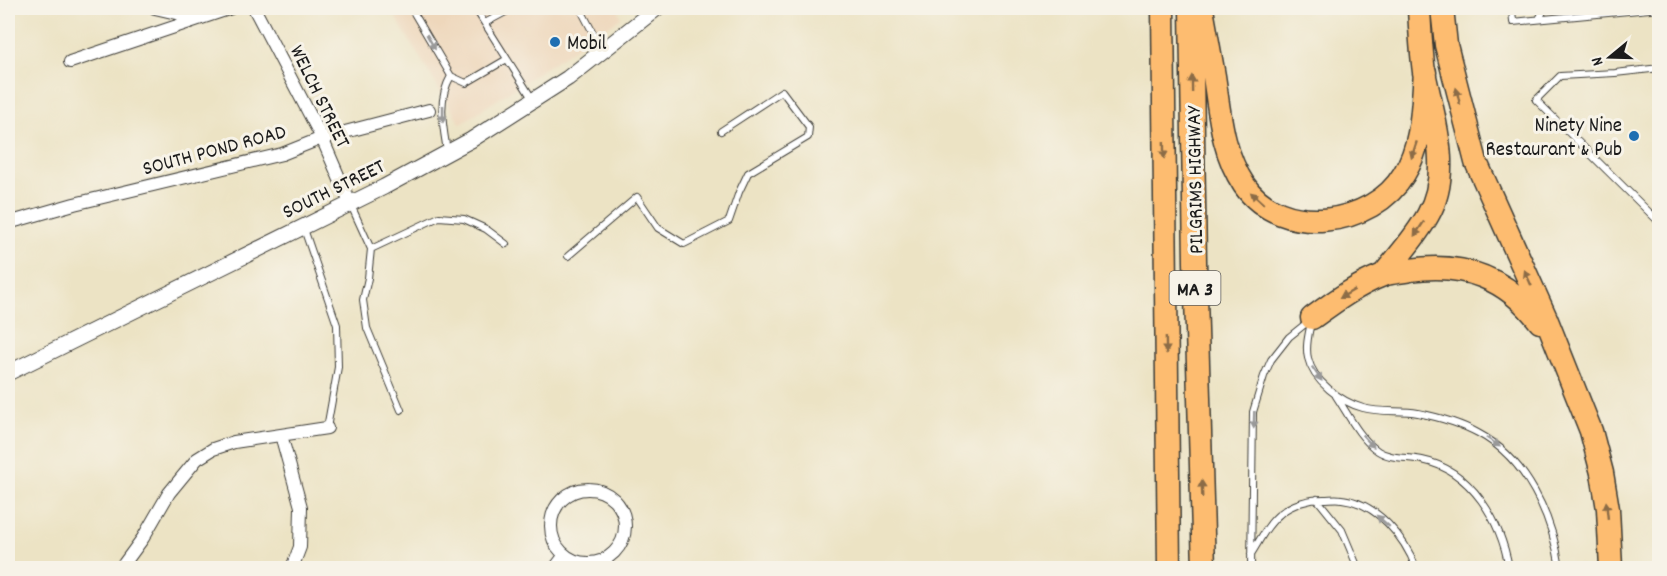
<svg xmlns="http://www.w3.org/2000/svg" width="1667" height="576" font-family="Dekko,sans-serif">
<style>
.built{fill:#eed7bb}
.lines{fill:none;stroke-linecap:round;stroke-linejoin:round}
.service-casing{stroke:#3b3a35;stroke-width:8}
.minor-casing{stroke:#3b3a35;stroke-width:14}
.tertiary-casing{stroke:#3b3a35;stroke-width:17}
.motorway-casing{stroke:#3b3a35;stroke-width:25}
.service{stroke:#fff;stroke-width:6}
.minor{stroke:#fff;stroke-width:12}
.tertiary{stroke:#fff;stroke-width:15}
.motorway{stroke:#fdbc6f;stroke-width:22}
.oneway{fill:#999}
.oneway2{fill:#8c6c46}
.poi-dot{fill:#1f6fb2;stroke:#f7f3e8;stroke-width:2}
.labels{text-anchor:middle;stroke-width:6;stroke-linejoin:round;paint-order:stroke}
.shield{fill:#f7f3e8;stroke:#5e5c59;stroke-width:1.5}
.shield-label{font-size:20px;font-weight:bold;fill:#1c1c1c}
.poi-label{font-size:21px;fill:#1c1c1c;stroke:#f7f3e8;text-anchor:start}
.street-label{font-size:21px;fill:#1c1c1c;stroke:#f7f3e8}
</style>
<rect width="100%" height="100%" fill="#f7f3e8"/>
<filter id="ink" filterUnits="userSpaceOnUse"><feTurbulence type="fractalNoise" baseFrequency=".0167" numOctaves="2"/><feDisplacementMap in="SourceGraphic" scale="12" xChannelSelector="R" yChannelSelector="G"/><feConvolveMatrix kernelMatrix="1 2 1 2 8 2 1 2 1" color-interpolation-filters="sRGB"/></filter>
<filter id="wash" filterUnits="userSpaceOnUse"><feTurbulence type="fractalNoise" baseFrequency=".008" numOctaves="4" result="noise"/><feDisplacementMap in="SourceGraphic" scale="24" xChannelSelector="R" yChannelSelector="G"/><feGaussianBlur stdDeviation="1.35" result="paint"/><feColorMatrix in="noise" values="0 0 0 0 0 0 0 0 0 0 0 0 0 0 0 0 0 1.4 0 .05"/><feComposite in="paint" operator="in"/></filter>
<g filter="url(#wash)">
<rect width="100%" height="100%" fill="#ece3c4"/>
<path class="built" d="M390 8H618L621 18 460 124Z"/>
</g>
<g filter="url(#ink)">
<g class="lines">
<g class="service-casing">
<path id="service" d="M411 8 451 76 466 83 507 59
M475 8 533 100
M580 8 602 50
M1512 8 1513 22 1660 8
M1539 19 1545 8
M485 23 513 8
M1660 68 1615 73 1560 76 1536 100 1660 223
M447 151C443 126 437 100 451 76
M350 203 371 249 439 217 464 219 486 229 506 244
M303 226 337 325 338 367 327 428
M371 249 368 278 363 300 367 328 401 410
M568 256 637 197 658 228 684 244 729 221 739 192 748 173 808 137 809 127 782 91 721 131
M1311 322C1309 333 1305 346 1308 358 1313 381 1341 402 1363 408 1381 413 1400 410 1418 413 1438 417 1460 423 1478 433 1527 459 1552 516 1560 568
M1336 396C1348 414 1359 438 1378 451 1390 459 1408 457 1422 460 1472 470 1501 522 1509 568
M1317 499 1342 530 1358 568
M1251 554C1260 540 1268 523 1281 513 1292 504 1309 499 1324 499 1330 499 1336 498 1342 499 1377 503 1405 538 1416 568
M1251 568 1253 412 1264 376 1271 360 1289 337 1309 321"/>
</g>
<g class="minor-casing">
<path id="minor" d="M155 8 198 18
M254 8 322 138 350 203
M70 62 231 8
M8 223 74 204 282 154 322 138 429 110
M281 435 301 507 300 547 292 568
M551 526a37 37 0 1 1 74 0a37 37 0 1 1-74 0Z
M121 568 143 538 169 493 197 459 213 449 234 442 327 428
M555 568 565 555"/>
</g>
<g class="tertiary-casing">
<path id="tertiary" d="M8 373 384 187 471 140 568 78 657 8"/>
</g>
<g class="motorway-casing">
<path id="motorway" d="M1163 8 1169 568
M1191 8 1195 262 1204 568
M1442 8 1446 45 1476 162 1546 318 1591 431 1602 473 1608 509 1611 568
M1202 9C1206 31 1210 54 1214 76 1220 115 1222 152 1244 185 1281 239 1373 227 1404 174 1423 143 1422 107 1425 72
M1384 274C1399 255 1416 237 1428 215 1453 171 1433 117 1424 72 1421 50 1420 29 1419 8
M1312 318C1334 302 1357 285 1383 275 1391 272 1402 272 1410 270 1464 262 1507 278 1540 322"/>
</g>
<use href="#service" class="service"/>
<use href="#minor" class="minor"/>
<use href="#tertiary" class="tertiary"/>
<use href="#motorway" class="motorway"/>
</g>
<defs><path id="oneway-solid" d="M-6-.8H1V-3.2L6.5 0L1 3.2V.8H-6Z" transform="scale(1.5)"/></defs>
<g class="oneway">
<use href="#oneway-solid" transform="translate(431 42) rotate(60)"/>
<use href="#oneway-solid" transform="translate(443 114) rotate(90)"/>
<use href="#oneway-solid" transform="translate(1317 374) rotate(55)"/>
<use href="#oneway-solid" transform="translate(1254 420) rotate(92)"/>
<use href="#oneway-solid" transform="translate(1368 441) rotate(46)"/>
<use href="#oneway-solid" transform="translate(1493 442) rotate(34)"/>
<use href="#oneway-solid" transform="translate(1383 521) rotate(-139)"/>
</g>
<g class="oneway2">
<use href="#oneway-solid" transform="translate(1192 84) rotate(-91)"/>
<use href="#oneway-solid" transform="translate(1458 96) rotate(-103)"/>
<use href="#oneway-solid" transform="translate(1164 150) rotate(89)"/>
<use href="#oneway-solid" transform="translate(1414 150) rotate(108)"/>
<use href="#oneway-solid" transform="translate(1257 198) rotate(-138)"/>
<use href="#oneway-solid" transform="translate(1419 229) rotate(124)"/>
<use href="#oneway-solid" transform="translate(1528 278) rotate(-114)"/>
<use href="#oneway-solid" transform="translate(1347 294) rotate(150)"/>
<use href="#oneway-solid" transform="translate(1166 345) rotate(89)"/>
<use href="#oneway-solid" transform="translate(1202 489) rotate(-92)"/>
<use href="#oneway-solid" transform="translate(1607 510) rotate(-96)"/>
</g>
</g>
<g class="poi-dot">
<circle cx="555" cy="42" r="6"/>
<circle cx="1634" cy="136" r="6"/>
</g>
<g class="labels">
<rect class="shield" x="1169.5" y="271" width="51" height="34" rx="4.5"/>
<g class="shield-label">
<text x="1195" y="295">MA 3</text>
</g>
<g class="poi-label">
<text x="567" y="49">Mobil</text>
<text x="1622" y="131" text-anchor="end">Ninety Nine<tspan x="1622" dy="24">Restaurant &amp; Pub</tspan></text>
</g>
<g class="street-label">
<text transform="translate(321 96) rotate(64)" y="7">WELCH STREET</text>
<text transform="translate(214 149) rotate(-15)" y="7">SOUTH POND ROAD</text>
<text transform="translate(1194 180) rotate(-91)" y="7">PILGRIMS HIGHWAY</text>
<text transform="translate(333 188) rotate(-26)" y="7">SOUTH STREET</text>
</g>
</g>
<rect width="1667" height="576" fill="none" stroke="#f7f3e8" stroke-width="30"/>
<g transform="translate(1610 57) rotate(251)" stroke="#f7f3e8" stroke-width="4.5" paint-order="stroke">
<path d="M0-4.5L10 22L0 15L-10 22Z" fill="#1c1c1c"/>
<text y="-9" font-size="16" font-weight="bold" text-anchor="middle" fill="#1c1c1c">N</text>
</g>
</svg>
